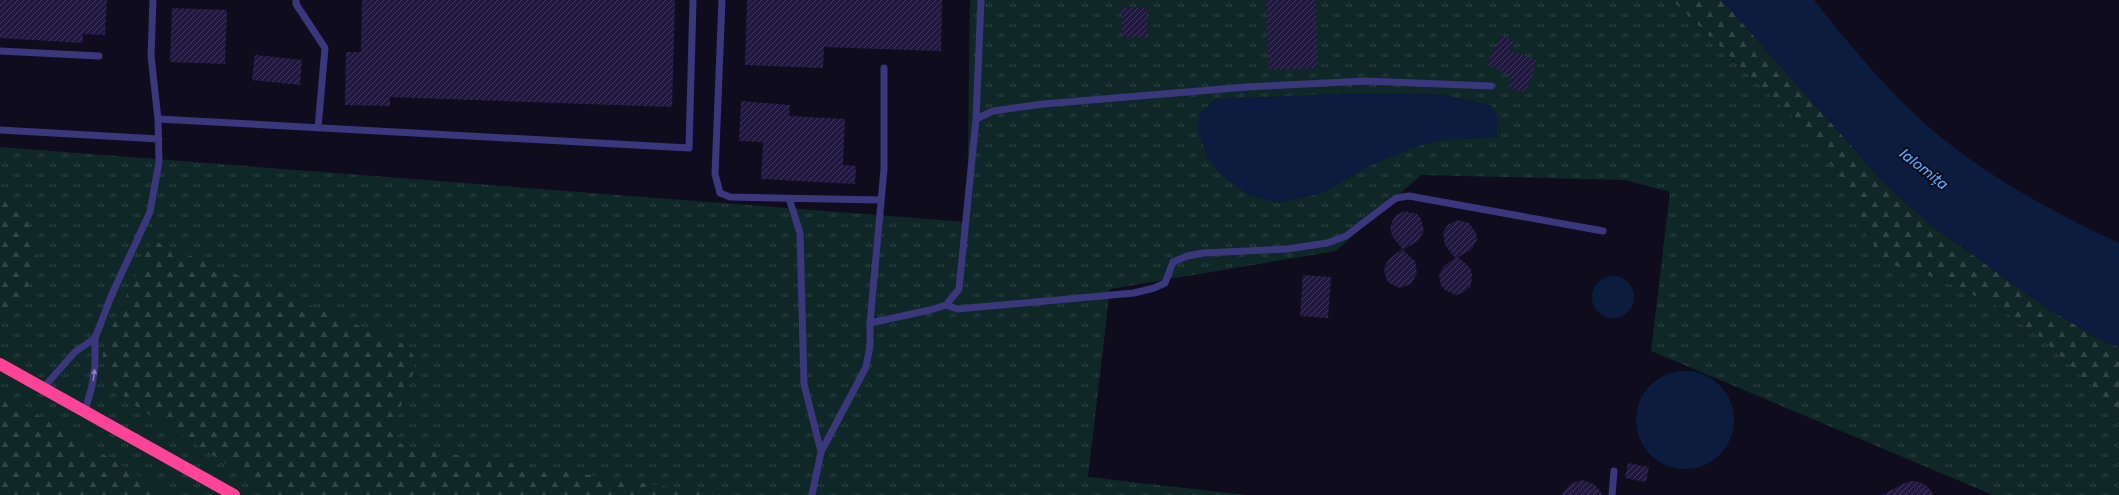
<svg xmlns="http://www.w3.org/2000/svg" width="2119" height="495" font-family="Rubik,sans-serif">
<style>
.grass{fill:url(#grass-tufts)}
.forest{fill:url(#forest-firs)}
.water{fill:#0b1c3e}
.building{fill:url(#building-hatch)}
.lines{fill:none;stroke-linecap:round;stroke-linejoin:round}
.lane{stroke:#3b377d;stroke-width:7}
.highway{stroke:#ff4498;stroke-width:12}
.oneway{fill:#8680be}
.labels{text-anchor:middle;stroke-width:4;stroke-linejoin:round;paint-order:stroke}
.water-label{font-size:15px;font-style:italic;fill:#57acff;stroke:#0f0c1e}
</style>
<defs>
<pattern id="grass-tufts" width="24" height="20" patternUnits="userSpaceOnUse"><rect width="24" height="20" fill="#0f2727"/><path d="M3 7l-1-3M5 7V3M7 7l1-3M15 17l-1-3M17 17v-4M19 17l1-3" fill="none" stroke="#314547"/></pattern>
<pattern id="forest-firs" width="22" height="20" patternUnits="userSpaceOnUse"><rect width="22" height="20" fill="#0f2727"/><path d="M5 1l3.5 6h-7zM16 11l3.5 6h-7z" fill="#314547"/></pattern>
<pattern id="building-hatch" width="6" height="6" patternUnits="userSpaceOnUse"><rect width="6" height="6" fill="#21183f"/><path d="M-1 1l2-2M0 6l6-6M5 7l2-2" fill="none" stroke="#40385c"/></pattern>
</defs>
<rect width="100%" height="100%" fill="#0f0c1e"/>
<path class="grass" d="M970 0H1672L1795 119 1847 185 1866 234 1896 266 1939 279 1995 305 2040 337 2119 411V495H1993L1651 351 1670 192 1625 180 1421 175 1336 251 1110 289 1088 477 1246 495H169L76 437 0 394V321L20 304 10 196 0 189V147L967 222Z"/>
<path class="forest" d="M1672 0H1722L1888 187 1931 225 2047 308 2099 339 2119 347V411L2040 337 1995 305 1939 279 1896 266 1881 256 1866 234 1847 185 1795 119Z
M0 189 10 196 34 230 38 267 20 304 0 321Z
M152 240 408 346 416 361C412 388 391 415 396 441L410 448 722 495H275L131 403 110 382 102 359 104 345Z
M0 394 76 437 169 495H0Z"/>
<path class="water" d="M1722 0H1814C1851 47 1891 95 1937 134 1992 179 2055 213 2119 243V347L2099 339 2047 308 1931 225 1888 187Z
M1355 93 1439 94 1491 105 1498 119 1496 137 1443 140 1414 147 1373 164 1320 194 1278 203 1249 195 1222 176 1207 156 1198 131 1199 114 1216 99Z
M1592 297a21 21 0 1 1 42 0a21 21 0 1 1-42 0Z
M1636 420a49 49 0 1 1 98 0a49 49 0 1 1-98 0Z"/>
<path class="building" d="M0 0H107L105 35 83 34V43L0 38Z
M362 0H675L672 107 390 97V106L345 105 346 52H361Z
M747 0H942L941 51 824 47 823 68 745 65Z
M1266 0H1316L1318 68 1269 70Z
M172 8 227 10 225 64 170 62Z
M1122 8H1147V38L1122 37Z
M1502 35 1513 41 1509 50 1537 60 1525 93 1508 87 1512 76 1487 64Z
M255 55 302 60 300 85 252 80Z
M741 101 790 105 789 116 845 119 843 165 856 166 855 184 761 179 763 142 739 141Z
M1404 211 1417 214 1421 219 1424 231 1418 241 1403 250 1392 236 1390 226 1395 216Z
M1457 220 1469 223 1476 233 1477 240 1471 250 1458 257 1470 268 1472 274 1471 286 1461 294 1456 295 1445 290 1441 286 1439 275 1444 266 1455 258 1445 245 1443 232 1448 225Z
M1402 249 1415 261 1417 273 1411 284 1400 288 1389 283 1386 279 1384 268 1389 259Z
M1303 275 1331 277 1328 318 1300 316Z
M1628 463 1649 467 1646 482 1625 478Z
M1582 480 1594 484 1603 495H1561L1570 484Z
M1915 481 1926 485 1934 495H1882L1907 482Z"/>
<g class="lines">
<path class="lane" d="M296 0V4L325 48 318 128
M722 0 715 174 720 193 730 197 881 200
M0 51 99 56
M158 119 689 148 693 0
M976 119 993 111 1043 104 1247 87 1365 81 1491 86
M0 130 159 139
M789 198 800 233 804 384 821 452
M946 305 957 309 1134 293 1154 288 1165 283 1173 262 1187 256 1203 253 1287 249 1327 243 1346 236 1396 198 1409 196 1603 231
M870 323 930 310 946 305 959 289 976 119 981 0
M43 388 75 352 95 338
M85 411 92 386 95 365V338L112 294 150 212 159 162 158 119 151 56 153 0
M812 495 821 452 866 367 870 346V323L884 169V68
M1612 495 1614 471"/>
<path class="highway" d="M0 364 234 495"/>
</g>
<defs><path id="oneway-solid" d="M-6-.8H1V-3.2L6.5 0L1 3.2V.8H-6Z"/></defs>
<use class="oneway" href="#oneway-solid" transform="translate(94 375) rotate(-82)"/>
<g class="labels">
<g class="water-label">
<text transform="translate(1924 169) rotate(38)" y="5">Ialomița</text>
</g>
</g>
</svg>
